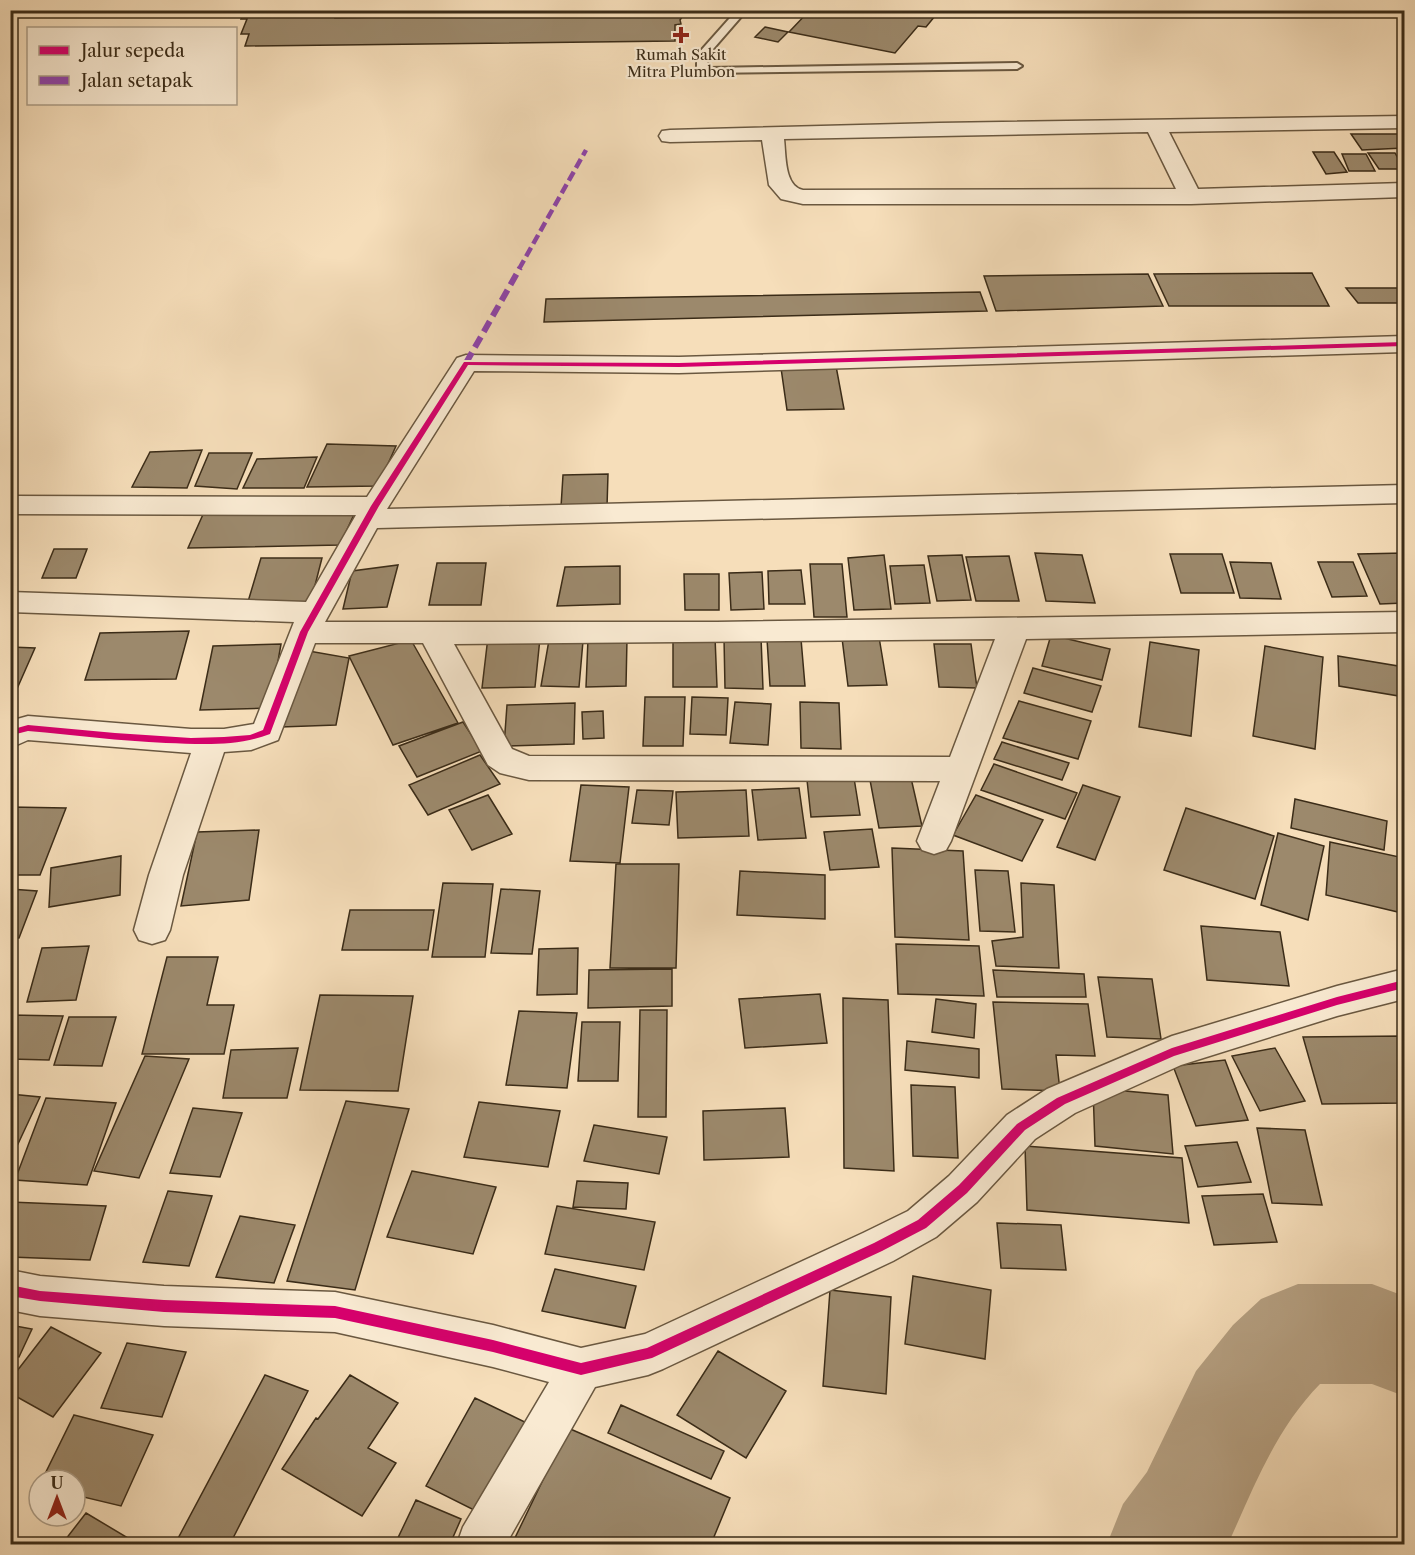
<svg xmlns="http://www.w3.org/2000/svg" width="1415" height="1555" font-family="'Libre Caslon Text',serif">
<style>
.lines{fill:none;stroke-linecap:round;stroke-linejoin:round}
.river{fill:#b6a183;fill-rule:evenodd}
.building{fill:#9c896c;stroke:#3b2c18;stroke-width:1.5}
.service-casing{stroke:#6a5840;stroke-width:4}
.minor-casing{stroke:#6a5840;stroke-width:3}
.service{fill:#f9ead2;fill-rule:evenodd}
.minor{fill:#f9ead2;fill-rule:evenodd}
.quiet-far1{stroke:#8e44ad;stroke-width:4.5;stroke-dasharray:10 4.5;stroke-linecap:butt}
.quiet{stroke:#8e44ad;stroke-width:6;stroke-dasharray:12 6;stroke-linecap:butt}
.cycleway-casing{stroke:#f9ead2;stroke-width:4}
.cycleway{fill:#d6006c;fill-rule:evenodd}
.poi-dot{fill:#8f2418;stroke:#f9ead2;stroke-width:2}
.labels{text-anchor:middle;stroke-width:4.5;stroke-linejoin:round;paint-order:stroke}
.far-poi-label{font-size:15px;fill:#3b2c18;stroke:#f9ead2}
</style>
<rect width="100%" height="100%" fill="#f6deba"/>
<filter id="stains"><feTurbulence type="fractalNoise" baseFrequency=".00333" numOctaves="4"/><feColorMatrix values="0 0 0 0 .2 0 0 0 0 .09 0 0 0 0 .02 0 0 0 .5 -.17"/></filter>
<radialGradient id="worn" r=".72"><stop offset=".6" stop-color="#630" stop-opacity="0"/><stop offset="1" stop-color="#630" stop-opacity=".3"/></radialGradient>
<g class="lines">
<path class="river" d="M1298 1284H1372L1404 1296V1396L1372 1384H1320C1275 1430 1254 1487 1228 1544H1107L1123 1504 1147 1472 1196 1371 1233 1325 1261 1299Z"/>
</g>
<path class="building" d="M98 10H216L97 11Z
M244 10H337L335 18 384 17 385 10H429L428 17 568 15V10H687L680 20 681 24 675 25V41L245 46 249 34H241L247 19H241Z
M810 10H931L927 15 935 16 926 27 918 26 895 53 789 32Z
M765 27 788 32 778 42 755 37Z
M1351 134H1404V148L1362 150Z
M1313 152H1334L1347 172 1326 174Z
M1368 153H1395L1404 169H1379Z
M1342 154H1366L1375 171H1349Z
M1312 273 1329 306H1169L1154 274Z
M1148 274 1163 306 996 311 984 276Z
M1346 288H1403L1404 303H1358Z
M980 292 987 311 544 322 546 299Z
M836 366 844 409 787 410 781 368Z
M327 444 396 446 378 486 307 487Z
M202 450 187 488 132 487 150 452Z
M209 453H252L237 489 195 486Z
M317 457 304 488H243L257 459Z
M608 474 607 507H561L563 475Z
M205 510H356L340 545 188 548Z
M54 549H87L76 578H42Z
M1035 553 1082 555 1095 603 1046 601Z
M1404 553V603L1380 604 1358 554Z
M1170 554H1222L1234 593H1181Z
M884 555 891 609 854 610 848 558Z
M962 555 971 600 937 601 928 556Z
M1009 556 1019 601H976L966 557Z
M261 558H322L310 605H247Z
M1230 562 1271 563 1281 599 1240 598Z
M1318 562H1353L1367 596 1332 597Z
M437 563H486L481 605H429Z
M810 564H842L847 617H814Z
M398 565 387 607 343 609 352 571Z
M924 565 930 603 895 604 890 566Z
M620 566V604L557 606 565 567Z
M801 570 805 604H769L768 571Z
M762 572 764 609 731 610 729 573Z
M684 574H719V610H685Z
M189 631 176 679 85 680 100 633Z
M1051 635 1110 649 1102 680 1042 666Z
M488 637 540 638 535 687 482 688Z
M715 637 717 687H673V638Z
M761 637 763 689 725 688 724 638Z
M879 637 887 685 848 686 842 638Z
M588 639H627L626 686 586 687Z
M767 639H801L805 686H770Z
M411 640 458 723 393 745 349 656Z
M549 640 583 641 579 687 541 686Z
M1150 642 1199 650 1191 736 1139 727Z
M281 644 270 708 200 710 213 646Z
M934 644H971L977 688 939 687Z
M1265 646 1323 657 1315 749 1253 736Z
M10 647 35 648 16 691H10Z
M303 650 349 658 336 725 281 727Z
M1338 656 1398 666 1399 696 1339 686Z
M1033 668 1101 686 1092 712 1024 693Z
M645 697H685L683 746H643Z
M692 697 728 698 726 735 690 734Z
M1019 701 1091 721 1078 759 1003 738Z
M735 702 771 704 768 745 730 743Z
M800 702 839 703 841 749 801 748Z
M575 703 574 744 504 746 507 705Z
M603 711 604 738 583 739 582 712Z
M463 722 482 751 417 777 399 746Z
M1002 742 1069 763 1062 780 994 759Z
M480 755 500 784 428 815 409 785Z
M994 764 1077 793 1065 819 981 790Z
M854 778 860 815 811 817 807 780Z
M911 778 922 826 879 828 870 780Z
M581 785 629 787 620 863 570 861Z
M1083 785 1120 797 1095 860 1057 847Z
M799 788 806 838 758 840 752 790Z
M637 790 673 791 669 825 632 823Z
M746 790 749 836 678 838 676 792Z
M488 795 512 834 472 850 449 810Z
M976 795 1043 820 1022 861 953 835Z
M1295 799 1387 821 1384 850 1291 828Z
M10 807 66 808 40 875H10Z
M1186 808 1274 836 1255 899 1164 870Z
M872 829 879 867 830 870 824 832Z
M259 830 249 900 181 906 197 832Z
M1278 833 1324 846 1308 920 1261 905Z
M1330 842 1404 858 1402 913 1326 895Z
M892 848 963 851 969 940 895 937Z
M121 856 120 895 49 907 51 868Z
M616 864H679L676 968H610Z
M975 870 1008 871 1015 932 980 931Z
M740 871 825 875V919L737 915Z
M443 883 493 884 485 957H432Z
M1021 883 1054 885 1059 968 996 966 992 941 1023 937Z
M10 889 37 891 19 938H10Z
M501 889 540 891 532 954 491 953Z
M350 910H434L428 950H342Z
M1201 926 1280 932 1289 986 1207 980Z
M896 944 979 946 984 996 898 994Z
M89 946 76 1000 27 1002 42 948Z
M578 948 577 994 537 995 539 949Z
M167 957H218L207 1005H234L224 1054H142Z
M672 969V1006L588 1008 589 970Z
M993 970 1084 974 1086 997H997Z
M1098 977 1152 979 1161 1039 1107 1037Z
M820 994 827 1043 745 1048 739 999Z
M320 995 413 996 398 1091 300 1090Z
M843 998 888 1000 894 1171 844 1168Z
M936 999 976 1004 974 1038 932 1032Z
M993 1002 1088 1004 1095 1056 1056 1055 1060 1091 1002 1089Z
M640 1010H667L666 1117H638Z
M519 1011 577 1013 567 1088 506 1085Z
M10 1015 63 1016 49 1060 10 1059Z
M69 1017H116L102 1066 54 1065Z
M582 1022H620L618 1081H578Z
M1404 1036V1103L1322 1104 1303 1037Z
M907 1041 979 1049V1078L905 1070Z
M298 1048 287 1098H223L231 1050Z
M1275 1048 1305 1101 1260 1111 1232 1056Z
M145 1056 189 1059 139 1178 94 1171Z
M1225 1060 1248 1120 1196 1126 1173 1066Z
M911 1085 955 1087 958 1158 913 1156Z
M1093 1088 1168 1095 1173 1154 1095 1146Z
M10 1094 40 1097 10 1161Z
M46 1098 116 1103 87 1185 15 1180Z
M346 1101 409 1109 355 1290 287 1281Z
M479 1102 560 1111 548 1167 464 1157Z
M193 1108 242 1113 220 1177 170 1173Z
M785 1108 789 1157 704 1160 703 1111Z
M594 1125 667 1137 659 1174 584 1161Z
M1257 1128 1305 1130 1322 1205 1272 1203Z
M1237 1142 1251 1182 1198 1187 1185 1146Z
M1025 1146 1182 1158 1189 1223 1027 1210Z
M412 1171 496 1187 473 1254 387 1237Z
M577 1181 628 1183 626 1209 573 1207Z
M168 1191 212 1196 189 1266 143 1262Z
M1263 1194 1277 1242 1214 1245 1202 1196Z
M10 1202 106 1206 90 1260 10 1257Z
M557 1206 655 1222 644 1270 545 1254Z
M240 1216 295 1225 274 1283 216 1277Z
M997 1223 1061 1225 1066 1270 1001 1268Z
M555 1269 636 1286 625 1328 542 1311Z
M913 1276 991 1290 985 1359 905 1344Z
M830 1290 891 1297 886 1394 823 1386Z
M10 1325 32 1329 19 1357 10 1355Z
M51 1327 101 1353 53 1417 10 1393V1380Z
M127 1343 186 1352 162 1417 101 1408Z
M718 1351 786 1391 746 1458 677 1415Z
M265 1375 308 1391 230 1544H175Z
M350 1375 398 1403 368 1448 396 1463 362 1516 282 1469 316 1418 318 1419Z
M475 1398 531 1425 484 1515 426 1486Z
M621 1405 724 1451 711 1479 608 1433Z
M74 1415 153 1435 121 1506 75 1495V1480H42Z
M568 1428 730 1498 711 1544H512Z
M416 1500 461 1519 450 1544H395Z
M86 1513 138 1544H62Z"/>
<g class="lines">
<g class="service-casing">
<path id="service" d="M737 10H747L707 56 708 68 1017 63 1022 66 1017 69 701 73 697 68V55Z"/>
</g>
<g class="minor-casing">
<path id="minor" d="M1404 116V128L1169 132 1198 189 1404 183V197L1191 204H803L781 199 769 185 762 140 670 142 662 141 659 136 662 131 670 130 939 123ZM1148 132 1176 189 803 190C784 186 786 155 784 139Z
M1404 336V352L679 373 474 371 387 509 1404 485V503L377 528 325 622H717L1404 612V632L1026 639 951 841 946 850 934 854 922 850 917 841 940 781 529 780 500 773 488 765 423 643H315L278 740 251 750 224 752 183 875 170 930 165 940 152 944 139 940 134 930 149 875 191 753 28 740 10 748V721L28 716 191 729H224L254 724 294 622 10 612V592L306 602 356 515 10 514V496L367 497 457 358 466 355 679 357ZM995 639 950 757 529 756 512 749 454 644Z
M1404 969V999L1337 1016 1181 1065 1075 1113 1035 1139 977 1202 936 1237 893 1261 663 1369 648 1375 595 1387 506 1544H457L463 1527 549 1382 493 1367 335 1332 164 1326 40 1316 10 1310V1270L40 1276 164 1286 335 1292 493 1325 581 1348 645 1334 863 1233 908 1211 949 1176 1007 1115 1047 1089 1172 1036 1337 986Z"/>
</g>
<use href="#service" class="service"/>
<use href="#minor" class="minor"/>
<path class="quiet-far1" d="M519 269 586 150"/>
<path class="quiet" d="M466 363 520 268"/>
<g class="cycleway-casing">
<path id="cycleway" d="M1404 342V346L679 367 468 365 379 506 308 632 270 734C236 747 201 744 166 743 120 741 74 735 28 731L16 734 10 739V730L28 725 115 733 191 738 224 737 250 735 263 730 300 632 371 506 464 362 679 363Z
M1404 980V988L1337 1005 1174 1056 1065 1104 1025 1130 967 1193 926 1228 882 1251 652 1358 581 1375 493 1352 335 1318 164 1312 40 1301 10 1296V1285L40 1291 164 1300 335 1306 493 1340 581 1363 647 1348 874 1243 918 1220 959 1185 1017 1124 1057 1098 1172 1048 1337 997Z"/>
</g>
<use href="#cycleway" class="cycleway"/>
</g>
<path class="poi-dot" d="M678 26h6v6h6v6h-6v6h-6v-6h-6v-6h6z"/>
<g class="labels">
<g class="far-poi-label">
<text x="681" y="60">Rumah Sakit<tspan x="681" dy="17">Mitra Plumbon</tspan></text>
</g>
</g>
<rect width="1415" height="1555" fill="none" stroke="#f6deba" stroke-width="36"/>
<rect x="12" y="12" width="1391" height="1531" fill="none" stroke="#3b2c18" stroke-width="3"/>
<rect x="18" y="18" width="1379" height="1519" fill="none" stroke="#3b2c18" stroke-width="1.5"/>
<rect x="27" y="27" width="210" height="78" fill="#f9ead2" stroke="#ad9e88" stroke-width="1.5"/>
<rect x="39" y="46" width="30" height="9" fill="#d6006c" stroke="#ad9e88" stroke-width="1.5"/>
<text x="81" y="57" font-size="18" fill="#3b2c18">Jalur sepeda</text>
<rect x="39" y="76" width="30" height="9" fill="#8e44ad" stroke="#ad9e88" stroke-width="1.5"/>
<text x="81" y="87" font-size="18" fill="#3b2c18">Jalan setapak</text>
<g transform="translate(57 1498)"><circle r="28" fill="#f9ead2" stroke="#ad9e88" stroke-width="1.5"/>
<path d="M0-4.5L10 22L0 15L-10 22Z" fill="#8f2418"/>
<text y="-9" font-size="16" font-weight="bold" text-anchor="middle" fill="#3b2c18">U</text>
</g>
<rect width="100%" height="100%" filter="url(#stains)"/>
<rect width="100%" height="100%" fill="url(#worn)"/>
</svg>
